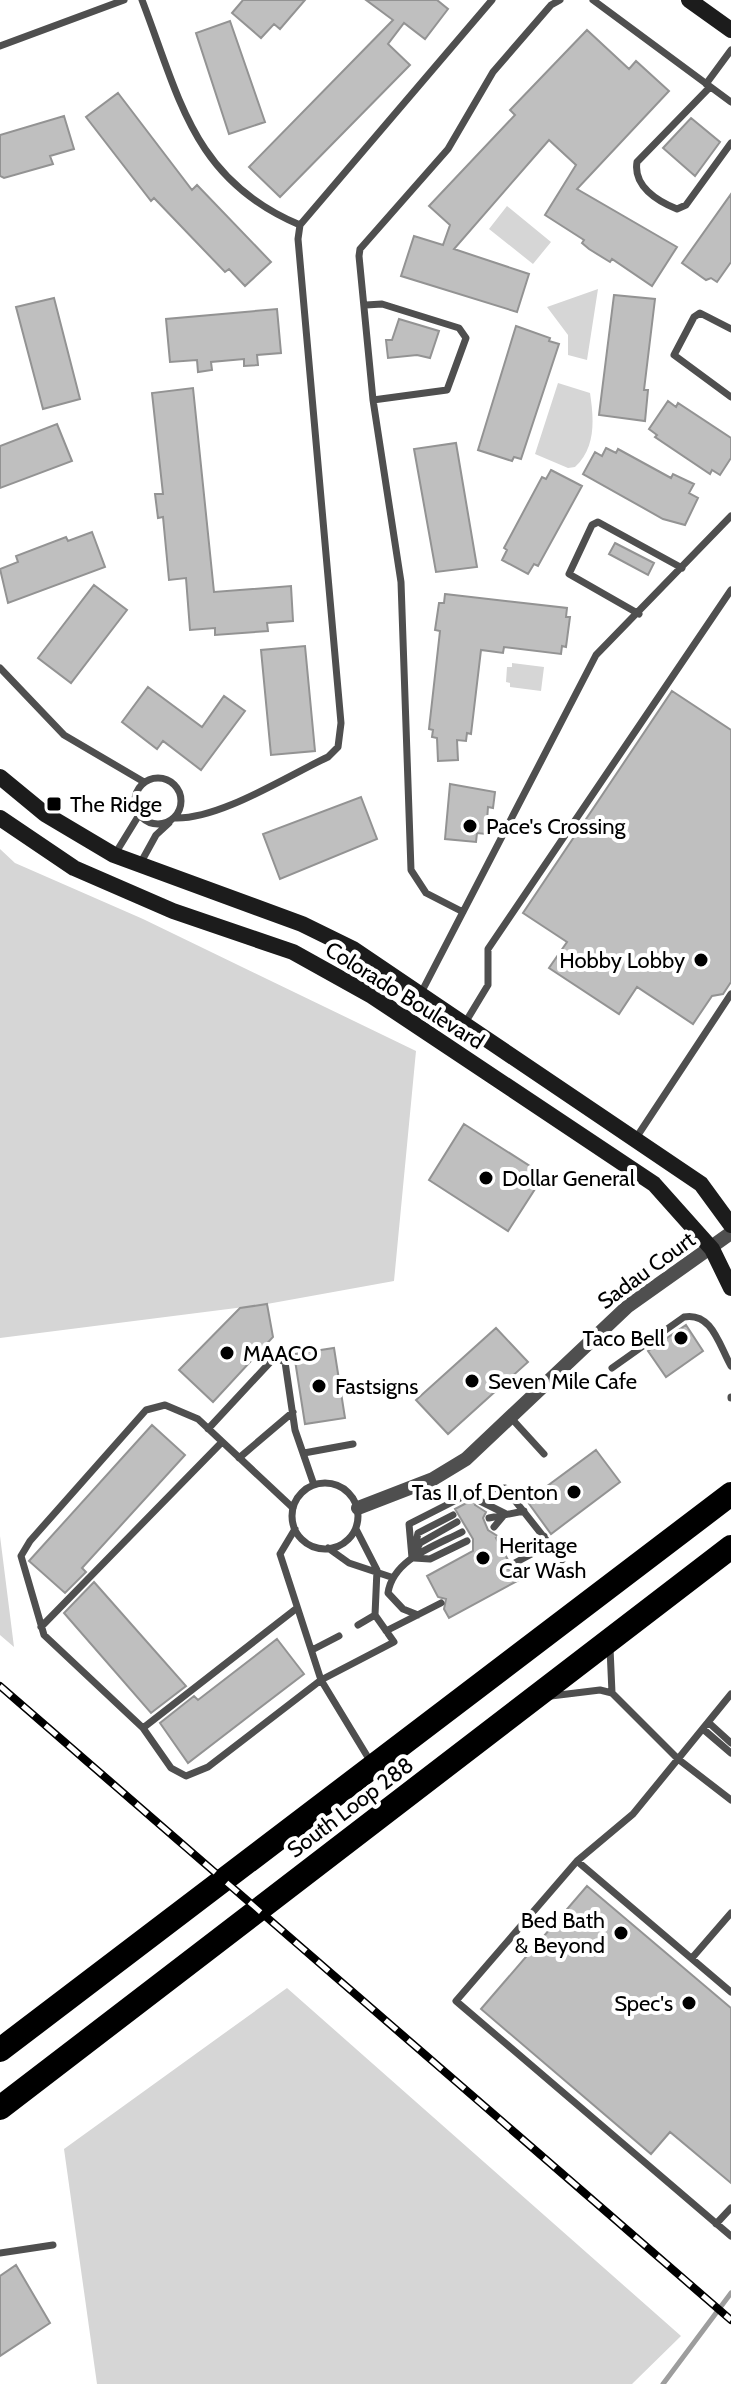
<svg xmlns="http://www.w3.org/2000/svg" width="731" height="2384" font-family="Cabin,sans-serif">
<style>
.green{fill:#d6d6d6}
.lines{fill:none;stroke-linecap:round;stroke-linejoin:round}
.stream{stroke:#9d9d9d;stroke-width:5}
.building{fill:#bfbfbf;stroke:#939393;stroke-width:2}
.lane{stroke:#4f4f4f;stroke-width:7}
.street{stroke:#4f4f4f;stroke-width:14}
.secondary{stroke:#1c1c1c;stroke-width:16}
.highway{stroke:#000;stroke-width:24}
.rail-casing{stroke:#000;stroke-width:8}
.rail{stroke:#fff;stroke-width:5;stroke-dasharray:15;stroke-linecap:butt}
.poi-dot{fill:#000;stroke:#fff;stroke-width:3}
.labels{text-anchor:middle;stroke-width:8;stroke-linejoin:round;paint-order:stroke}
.poi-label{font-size:22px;fill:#000;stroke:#fff;text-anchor:start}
.street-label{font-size:22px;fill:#000;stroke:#fff}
</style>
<rect width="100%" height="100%" fill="#fff"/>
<path class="green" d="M507 206 551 242 533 264 489 229Z
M598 289 587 360 568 355V335L547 307Z
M558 383 590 393C594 419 596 448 575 467L568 468 535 454Z
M512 663 544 667 541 691 510 687V683L506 682 507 667H512Z
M0 849 15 863 143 919 416 1051 394 1281 267 1304 0 1338Z
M0 1536 14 1647 0 1635Z
M287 1988 681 2336 632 2384H97L64 2149Z"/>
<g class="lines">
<path class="stream" d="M663 2384 731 2293"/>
</g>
<path class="building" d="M243 0H305L280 29 274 24 261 38 232 13Z
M366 0H437L448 9 425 39 404 23 388 44 410 65 280 197 249 167 393 20Z
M230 21 265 122 229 134 196 33Z
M587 30 629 69 636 61 669 91 577 189 677 247 652 286 612 259 610 262 589 249 582 243 584 240 545 215 576 165 549 140 454 249 529 274 517 312 401 276 414 236 443 245 450 225 429 206 515 115 510 110Z
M118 93 192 190 197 185 271 262 245 286 229 269 225 272 154 198 151 201 86 117Z
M64 116 74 149 50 156 53 164 4 178 0 176V135Z
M691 118 720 142 695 176 663 148Z
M731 194V262L717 282 711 278 706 280 682 263Z
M614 295 655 299 644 390H648L645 421 599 415Z
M54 298 80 399 43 409 16 307Z
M277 309 281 353 257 355 258 365 244 366V359L211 362 212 370 198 372 197 360 170 362 166 319Z
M399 319 439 331 430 358 417 355 388 358 386 340H392Z
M516 326 550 338 549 341 559 344 521 459 514 457 512 461 478 450Z
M193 388 214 592 291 586 293 621 267 623 268 631 215 635V628L190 630 186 578 169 580 163 517 158 518 155 494H163L152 393Z
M668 401 676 407 678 403 731 438V458L720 475 712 470 710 474 655 437 657 435 649 429Z
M57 424 72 461 0 488V446Z
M456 443 477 567 436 572 414 449Z
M606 448 616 453 618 449 671 478 673 474 694 484 689 493 698 498 685 525 663 519 583 474 595 452 602 456Z
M551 470 582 486 538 566 534 564 528 574 502 560 507 550 504 548 542 477 546 479Z
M92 532 105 567 8 603 0 569 18 562 16 556 66 537 68 541Z
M615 543 654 563 648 575 609 554Z
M94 585 127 610 71 683 38 658Z
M445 594 567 608 566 617H570L566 647 562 646 561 654 504 647 503 653 481 650 471 734 467 733 466 741 457 740 458 760 438 761 437 738 432 737 433 730 429 729 440 631 435 630 439 603H444Z
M305 646 315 751 271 755 261 650Z
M148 687 202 727 224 696 245 711 201 770 163 741 157 749 122 722Z
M672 691 731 730V982L723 994 712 996 693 1024 637 987 619 1014 549 968 567 942 523 913Z
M450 784 495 792 493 808 488 807 486 834 477 833 476 842 445 839Z
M361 797 377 839 280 879 263 834Z
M464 1124 544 1175 508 1231 429 1180Z
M267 1304 273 1337 213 1402 179 1370 240 1308Z
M686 1325 703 1351 666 1377 648 1351Z
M496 1328 528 1362 448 1434 416 1400Z
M334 1348 345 1418 305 1424 294 1354Z
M152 1425 185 1455 82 1568 86 1572 65 1593 29 1561Z
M596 1450 620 1482 551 1534 527 1501Z
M474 1499 475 1505 486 1512 483 1518 488 1530 499 1537 496 1538 508 1560 506 1569 514 1571 519 1580 449 1618 444 1609 446 1599 438 1597 427 1576 473 1551V1539L455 1509Z
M94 1582 186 1686 151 1713 64 1613Z
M277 1639 304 1674 188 1763 160 1723 194 1696 198 1700Z
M587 1886 731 2008V2183L670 2132 651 2154 481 2009Z
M16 2265 50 2323 0 2356V2276Z"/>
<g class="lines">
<path class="lane" d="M142 0C180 99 193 180 300 225
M593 0 731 102
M0 46 124 0
M706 84 731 50
M710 87 637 162C633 186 657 201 677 209L686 205 731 143
M366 305 382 304 459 328 466 338 447 390 373 400
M731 329 700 313 694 317 674 355 731 397
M639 614 569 574 592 525 598 522 682 568
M0 668 64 735 144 782
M135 801a23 23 0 1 1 46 0a23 23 0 1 1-46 0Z
M174 818C219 820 287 776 328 757L338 747 341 723 298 239 300 225 492 0
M115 854 139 815
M140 864 156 835 169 823
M463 912 426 893 411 870 401 582 373 400 359 256 360 249 448 149 493 72 551 5 560 0
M421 993 596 655 731 516
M465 1023 488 985V949L731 590
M636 1138 731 994
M612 1368 684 1317C712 1312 719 1345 731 1366
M731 1398V1397
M512 1419 544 1454
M208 1429 275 1357 285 1362 295 1430 314 1485
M304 1453 353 1444
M239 1458 293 1412
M292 1516a33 33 0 1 1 66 0a33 33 0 1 1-66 0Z
M480 1501 506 1514
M293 1508 198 1419 165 1405 146 1410 30 1541 21 1556 44 1635 143 1728 297 1608
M489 1518 524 1511
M494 1527 504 1515
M295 1529 280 1554 321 1680 372 1764
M328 1548 349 1563 391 1577
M417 1549 420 1543 457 1522
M414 1552 418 1533 453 1515
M412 1558 409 1524 476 1490 505 1488 562 1560
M414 1558 430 1559 467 1541
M511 1565 539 1550 544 1536
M418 1615 403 1609 388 1593C393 1559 435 1546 462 1532
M358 1625 375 1615
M41 1627 222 1442
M386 1631 441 1603
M610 1648 612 1693
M312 1650 339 1636
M551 1696 600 1690 612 1693 678 1759 731 1694
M708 1722 731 1743
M143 1728 171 1768 186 1776 208 1767 321 1680 394 1642 375 1615 377 1570 356 1529
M703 1729 731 1753
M731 1800 678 1759 633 1814 577 1861 456 2001 731 2236
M577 1861 731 1992
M692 1958 731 1913
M716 2224 731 2208
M0 2253 53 2245"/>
<path class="street" d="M358 1508 433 1479 466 1459 628 1306 731 1233"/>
<path class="secondary" d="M689 0 731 30
M0 777 45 814 114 855 302 924 353 949 701 1184 731 1225
M0 818 74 868 173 911 293 952 372 996 654 1184 712 1249 731 1288"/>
<path class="highway" d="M0 2050 731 1494
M0 2108 731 1547"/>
<g class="rail-casing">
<path id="rail" d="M0 1686 731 2320"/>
</g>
<use href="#rail" class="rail"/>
</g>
<g class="poi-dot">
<rect x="46" y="796" width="16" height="16" rx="4"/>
<circle cx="470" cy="826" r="8"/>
<circle cx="701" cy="960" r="8"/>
<circle cx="486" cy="1178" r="8"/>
<circle cx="681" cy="1338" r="8"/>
<circle cx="227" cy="1353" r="8"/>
<circle cx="472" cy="1381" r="8"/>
<circle cx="319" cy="1386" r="8"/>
<circle cx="574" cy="1492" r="8"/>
<circle cx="483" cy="1558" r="8"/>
<circle cx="621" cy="1933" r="8"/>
<circle cx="689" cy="2003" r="8"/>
</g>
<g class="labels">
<g class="poi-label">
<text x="70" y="812">The Ridge</text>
<text x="486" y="834">Pace's Crossing</text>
<text x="685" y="968" text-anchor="end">Hobby Lobby</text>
<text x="502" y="1186">Dollar General</text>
<text x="665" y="1346" text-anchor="end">Taco Bell</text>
<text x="243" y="1361">MAACO</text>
<text x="488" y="1389">Seven Mile Cafe</text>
<text x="335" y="1394">Fastsigns</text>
<text x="558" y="1500" text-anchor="end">Tas II of Denton</text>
<text x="499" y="1553">Heritage<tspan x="499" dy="25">Car Wash</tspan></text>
<text x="605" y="1928" text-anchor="end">Bed Bath<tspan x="605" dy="25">&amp; Beyond</tspan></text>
<text x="673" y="2011" text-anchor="end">Spec's</text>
</g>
<g class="street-label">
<text transform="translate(405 995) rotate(32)" y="8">Colorado Boulevard</text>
<text transform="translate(646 1270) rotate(-36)" y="8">Sadau Court</text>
<text transform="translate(350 1807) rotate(-37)" y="8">South Loop 288</text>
</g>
</g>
</svg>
